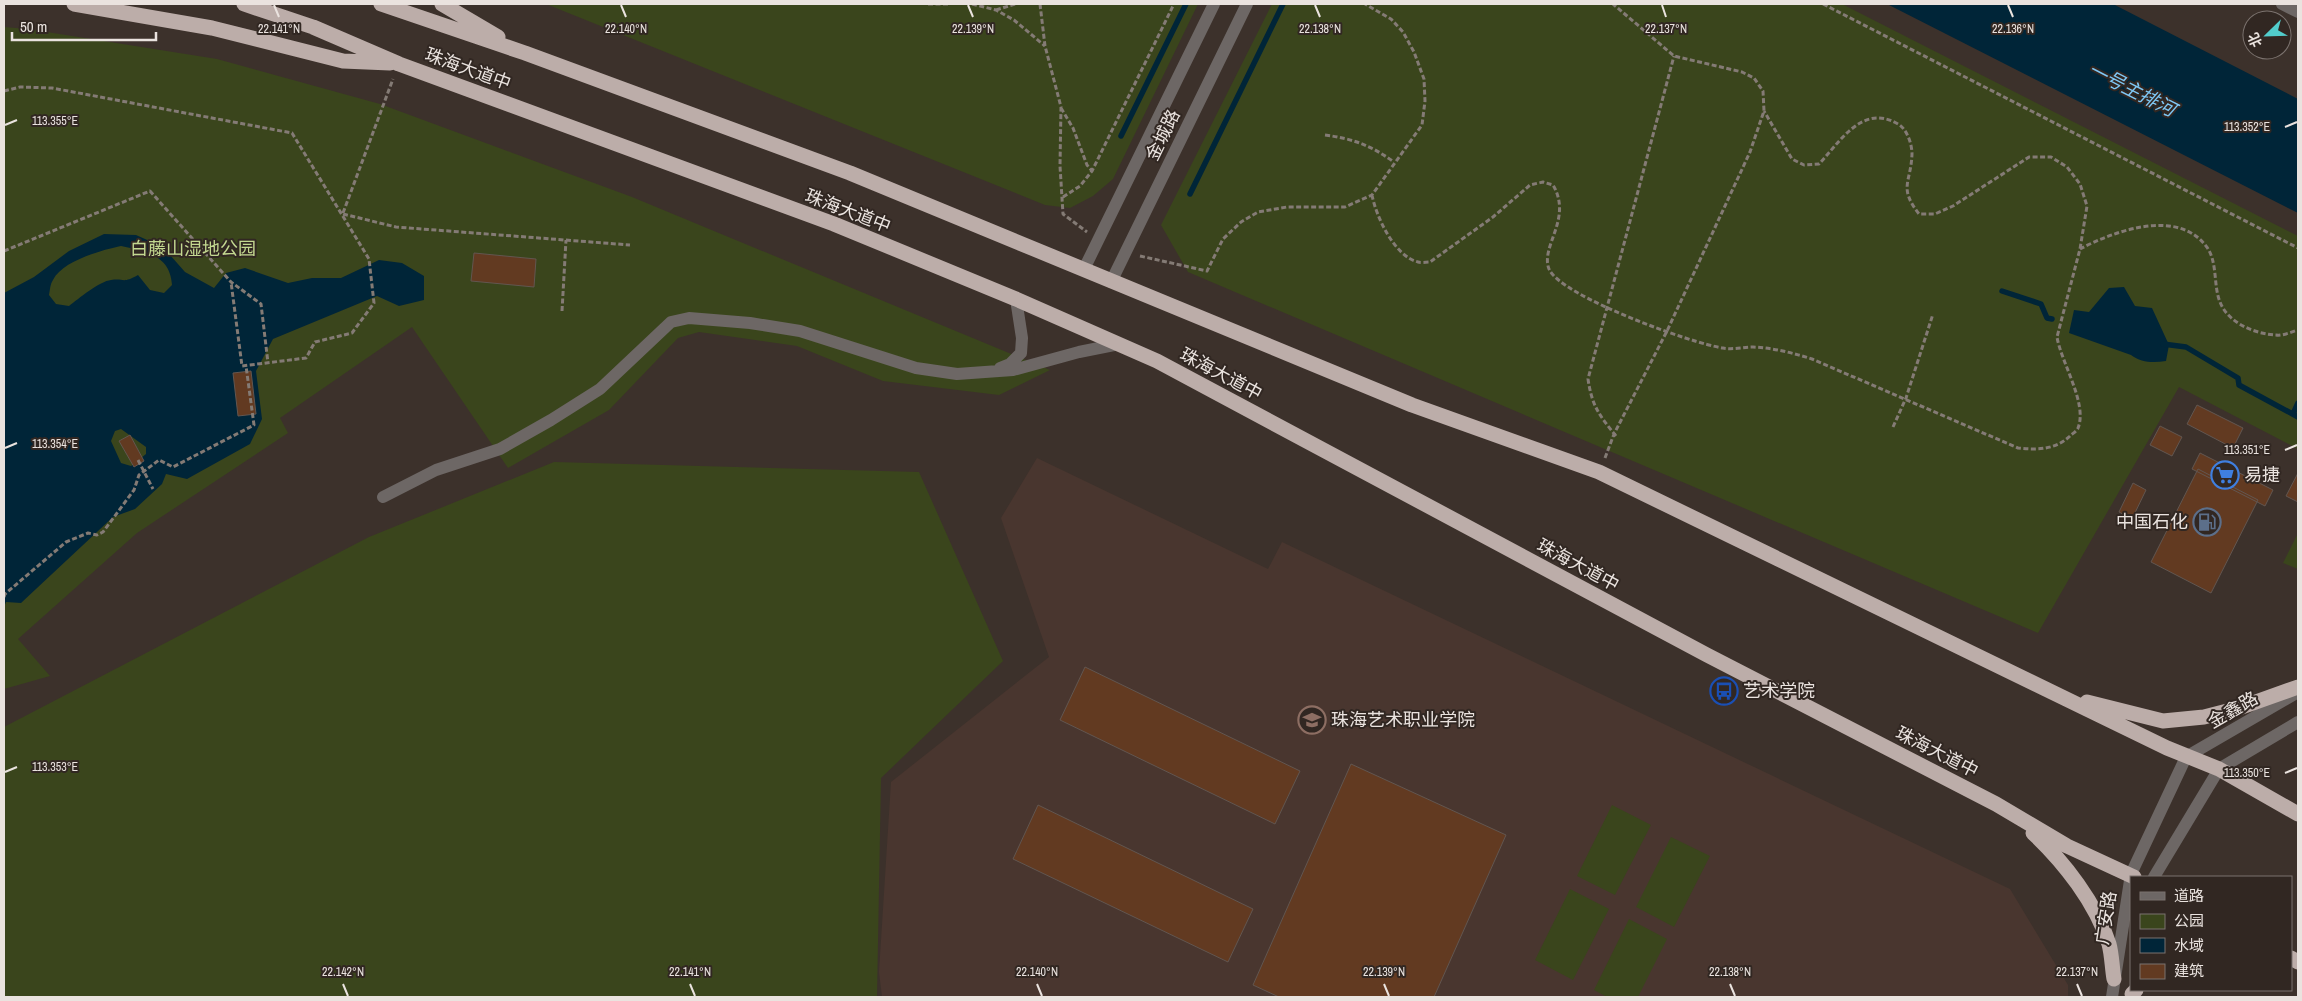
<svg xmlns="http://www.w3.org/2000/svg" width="2302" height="1001" font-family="'Archivo Narrow','Noto Sans SC',sans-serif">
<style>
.education{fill:#49362f}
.green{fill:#3a451c}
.water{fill:#002538;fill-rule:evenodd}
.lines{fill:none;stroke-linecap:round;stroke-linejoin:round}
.stream{stroke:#002538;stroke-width:5.5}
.building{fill:#623a21;stroke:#625650}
.path{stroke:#847b75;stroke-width:3;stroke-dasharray:5 2.5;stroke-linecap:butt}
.minor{stroke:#6d6765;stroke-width:12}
.highway{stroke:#bcada9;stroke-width:15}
.ticks{fill:none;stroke:#eae3df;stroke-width:2}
.labels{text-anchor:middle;stroke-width:4;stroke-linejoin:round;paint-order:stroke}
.street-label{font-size:18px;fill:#eae3df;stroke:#312722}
.park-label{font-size:18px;fill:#c3d890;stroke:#312722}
.poi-label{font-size:18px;fill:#eae3df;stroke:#312722;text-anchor:start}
.water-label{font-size:19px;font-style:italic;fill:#7fc8f5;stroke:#312722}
.ticks-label{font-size:12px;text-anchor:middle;fill:#eae3df;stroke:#312722;stroke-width:4;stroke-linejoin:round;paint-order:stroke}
</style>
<rect width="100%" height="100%" fill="#3c312b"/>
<path class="education" d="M1037 458 1268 569 1282 542 2010 889 2068 985V997H882L879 972 891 782 1049 657 1001 518Z"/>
<path class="green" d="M546 4H1198L1113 179 1093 196 1070 208 1045 205Z
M1272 4H1842L2298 236V449L2179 387 2038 633 1188 272 1161 225Z
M4 27 28 29 217 59 380 104 632 197 1050 370 999 395 883 381 797 346 699 332 678 338 609 410 508 468 412 327 280 418 288 433 137 533 18 639 50 676 4 689Z
M554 462 919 472 1003 661 881 778 877 997H4V727L369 537Z
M2298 533V569L2283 563Z
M1612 805 1651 825 1615 895 1577 876Z
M1671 837 1710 856 1674 927 1636 907Z
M1570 889 1609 909 1573 980 1535 960Z
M1629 919 1667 939 1638 997H1607L1594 990Z"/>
<path class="water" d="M1887 4H2113L2298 99V213Z
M104 234 136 235 163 247 185 272 214 288 226 273 245 268 288 283 312 278H341L379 260 402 263 424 276V300L399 306 377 296 273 339 256 371 262 419 250 444 187 479 166 474 162 484 135 509 113 517 21 603 6 602 4 607V293L34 277 69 251ZM121 246C147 252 170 255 172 285L164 293 150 290 138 275C122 284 125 278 111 280 100 281 78 299 69 306L56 304 49 295C50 291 50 284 53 280 62 261 102 250 121 246ZM121 429 146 447V454L131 466 121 463 111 441 115 431Z
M2124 287 2135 306 2152 308 2169 345 2166 361C2154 363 2141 363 2131 355L2069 333 2074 310 2089 312 2109 288Z"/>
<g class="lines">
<path class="stream" d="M1121 136 1186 4
M1190 194 1283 4
M2002 291 2041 304 2047 318 2052 319
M2163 344 2186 347 2238 378 2239 385 2298 417
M2293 414 2298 403"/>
</g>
<path class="building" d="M474 253 536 259 534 287 471 281Z
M251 371 256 414 238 416 233 373Z
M2197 405 2243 428 2233 448 2187 424Z
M2160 426 2182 437 2172 456 2150 445Z
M130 435 144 461 134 467 119 441Z
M2200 453 2273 490 2265 506 2192 469Z
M2198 469 2258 500 2211 593 2151 562Z
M2298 473V502L2286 496Z
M2133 483 2146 490 2132 519 2119 512Z
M1085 667 1300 771 1275 824 1060 720Z
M1351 764 1506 835 1434 997H1279L1253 985Z
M1038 805 1253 909 1228 962 1013 859Z"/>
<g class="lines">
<path class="path" d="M928 4H950
M972 4 996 10 1014 20 1045 46
M1040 4 1045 46 1061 107 1060 166 1063 214 1087 232
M1823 4 2298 248
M996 10 1015 4
M4 91 20 87 52 88 292 133 369 259 374 303 352 333 315 342 306 358 242 366 231 282
M1061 108 1073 128 1087 165 1092 171
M1325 135C1354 139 1370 145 1394 162
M1372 195C1376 216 1394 256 1418 262 1421 263 1426 262 1430 262L1493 217 1530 185 1543 182 1553 185C1573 219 1540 246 1549 269 1560 296 1693 344 1723 348 1733 350 1743 347 1753 347 1774 348 1793 353 1812 359L2018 448C2037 450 2055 450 2070 436 2072 434 2077 431 2078 428 2088 404 2061 362 2057 337L2080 249 2087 206 2080 184 2067 167 2051 157H2029L1953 206 1935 214H1919C1898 187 1911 183 1912 154 1912 144 1907 129 1898 124 1862 103 1840 142 1819 164L1804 165 1792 159 1764 111
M1063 197 1080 186 1092 171 1174 4
M343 213 393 79
M343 214 396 227 630 245
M2080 249C2114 231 2177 208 2206 246 2218 261 2213 285 2220 302 2228 323 2255 334 2276 335 2283 336 2291 332 2298 330
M4 251 150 191 231 282 261 304 268 363
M1140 256 1207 271 1223 239 1241 222 1258 212 1287 207H1345L1372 195 1422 125 1425 101 1424 79 1414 52 1403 32 1391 19 1365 4
M562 311 566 240
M1893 427 1906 398 1933 314
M1616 436C1599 415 1592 406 1588 379L1674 56
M1605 458 1614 434 1667 331 1750 152 1764 111 1763 91 1754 78 1742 72 1674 56 1613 4
M138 460 153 489
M4 597 5 594 66 542 88 533 97 535 103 532 134 490 139 475 159 460 173 467 254 425 246 366"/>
<path class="minor" d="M2282 4 2298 12
M1084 269 1214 4
M1111 282 1247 4
M1000 368 1010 364 1021 353 1022 338 1016 299
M383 497 436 470 500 449 551 420 600 389 671 322 689 318 750 323 800 331 916 368 957 374 1013 370 1079 352 1119 344
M2154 877 2219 769 2298 722
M2112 997 2131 874 2186 757 2298 692"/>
<path class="highway" d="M74 4 212 28 343 61 390 63
M244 4 313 27 399 64 834 224 1016 299 1157 361 1707 655 1996 804 2067 846 2134 877
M381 4 525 53 850 173 1412 405 1599 472 2167 748 2219 769 2298 814
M442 4 498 37
M2087 702 2163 721 2204 717 2239 708 2298 687
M2033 833C2064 862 2096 903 2109 944 2112 955 2112 968 2114 979
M2291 958 2298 962
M2132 994 2136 990"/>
</g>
<path class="ticks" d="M274 5 279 17M621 5 626 17M968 5 973 17M1315 5 1320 17M1662 5 1666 17M2008 5 2013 17M5 125 17 120M2285 127 2297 122M5 448 17 443M2285 450 2297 445M5 772 17 767M2285 773 2297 768M343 984 348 996M690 984 695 996M1037 984 1042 996M1384 984 1389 996M1730 984 1735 996M2077 984 2082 996"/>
<defs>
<g id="supermarket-ring" transform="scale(1.4375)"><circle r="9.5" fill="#312722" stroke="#3f7fe0" stroke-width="1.5"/><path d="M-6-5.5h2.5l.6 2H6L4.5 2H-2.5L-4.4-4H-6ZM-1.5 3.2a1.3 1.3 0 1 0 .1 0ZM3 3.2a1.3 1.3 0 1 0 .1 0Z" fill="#3f7fe0"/></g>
<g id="fuel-ring" transform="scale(1.4375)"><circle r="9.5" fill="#312722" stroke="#5c6f8a" stroke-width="1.5"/><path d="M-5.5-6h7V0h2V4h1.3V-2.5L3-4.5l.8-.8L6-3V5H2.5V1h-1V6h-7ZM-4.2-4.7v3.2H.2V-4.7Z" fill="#5c6f8a"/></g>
<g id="bus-ring" transform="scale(1.4375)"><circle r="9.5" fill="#312722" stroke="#1a4fb4" stroke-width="1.5"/><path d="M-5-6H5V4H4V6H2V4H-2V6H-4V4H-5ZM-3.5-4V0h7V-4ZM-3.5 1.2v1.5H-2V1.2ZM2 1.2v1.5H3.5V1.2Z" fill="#1a4fb4"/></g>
<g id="university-ring" transform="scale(1.4375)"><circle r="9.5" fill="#312722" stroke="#8d6e63" stroke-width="1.5"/><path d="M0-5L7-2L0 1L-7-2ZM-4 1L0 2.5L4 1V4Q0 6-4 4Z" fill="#8d6e63"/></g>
</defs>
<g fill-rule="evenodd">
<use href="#supermarket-ring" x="2225" y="475"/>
<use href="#fuel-ring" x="2207" y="522"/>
<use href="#bus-ring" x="1724" y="691"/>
<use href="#university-ring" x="1312" y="720"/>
</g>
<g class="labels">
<g class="street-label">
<text transform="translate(468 69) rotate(20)" y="6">珠海大道中</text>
<text transform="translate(1163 135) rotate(-64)" y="6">金城路</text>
<text transform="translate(848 211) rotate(21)" y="6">珠海大道中</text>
<text transform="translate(1221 374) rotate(28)" y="6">珠海大道中</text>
<text transform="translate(1578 565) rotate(28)" y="6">珠海大道中</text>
<text transform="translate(2233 710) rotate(-30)" y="6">金鑫路</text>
<text transform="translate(1937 752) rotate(27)" y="6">珠海大道中</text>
<text transform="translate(2106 918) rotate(-81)" y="6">广安路</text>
</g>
<g class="park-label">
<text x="193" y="255">白藤山湿地公园</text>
</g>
<g class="poi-label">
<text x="2244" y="481">易捷</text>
<text x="2188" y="528" text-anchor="end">中国石化</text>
<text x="1743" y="697">艺术学院</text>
<text x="1331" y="726">珠海艺术职业学院</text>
</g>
<g class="water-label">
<text transform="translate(2132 89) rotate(27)" y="7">一号主排河</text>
</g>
</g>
<g class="ticks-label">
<text x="279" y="33">22.141°N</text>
<text x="626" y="33">22.140°N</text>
<text x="973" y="33">22.139°N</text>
<text x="1320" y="33">22.138°N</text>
<text x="1666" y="33">22.137°N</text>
<text x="2013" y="33">22.136°N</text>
<text x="55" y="125">113.355°E</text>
<text x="2247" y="131">113.352°E</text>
<text x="55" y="448">113.354°E</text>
<text x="2247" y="454">113.351°E</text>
<text x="55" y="771">113.353°E</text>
<text x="2247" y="777">113.350°E</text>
<text x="343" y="976">22.142°N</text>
<text x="690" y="976">22.141°N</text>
<text x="1037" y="976">22.140°N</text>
<text x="1384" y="976">22.139°N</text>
<text x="1730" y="976">22.138°N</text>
<text x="2077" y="976">22.137°N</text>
</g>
<rect width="2302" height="1001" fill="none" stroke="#eae3df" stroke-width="10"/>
<rect x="2130" y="876" width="162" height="115" fill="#312722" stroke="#7b726e"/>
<rect x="2140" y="892" width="25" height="8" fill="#6d6765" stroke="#7b726e"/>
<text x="2174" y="901" font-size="15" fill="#eae3df">道路</text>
<rect x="2140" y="914" width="25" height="15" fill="#3a451c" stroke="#7b726e"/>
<text x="2174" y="926" font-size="15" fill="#eae3df">公园</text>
<rect x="2140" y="938" width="25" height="15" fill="#002538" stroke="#7b726e"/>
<text x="2174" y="951" font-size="15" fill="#eae3df">水域</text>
<rect x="2140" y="964" width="25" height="15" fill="#623a21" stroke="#7b726e"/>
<text x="2174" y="976" font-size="15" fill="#eae3df">建筑</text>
<g transform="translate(2267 35) rotate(247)"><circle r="24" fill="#312722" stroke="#7b726e"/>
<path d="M0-4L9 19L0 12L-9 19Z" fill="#52cdcc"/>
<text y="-8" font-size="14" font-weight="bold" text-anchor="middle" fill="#eae3df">北</text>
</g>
<path d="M12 32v8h144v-8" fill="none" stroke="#eae3df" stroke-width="2.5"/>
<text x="20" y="32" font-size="15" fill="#eae3df" stroke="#312722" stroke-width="4" paint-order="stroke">50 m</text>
</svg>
